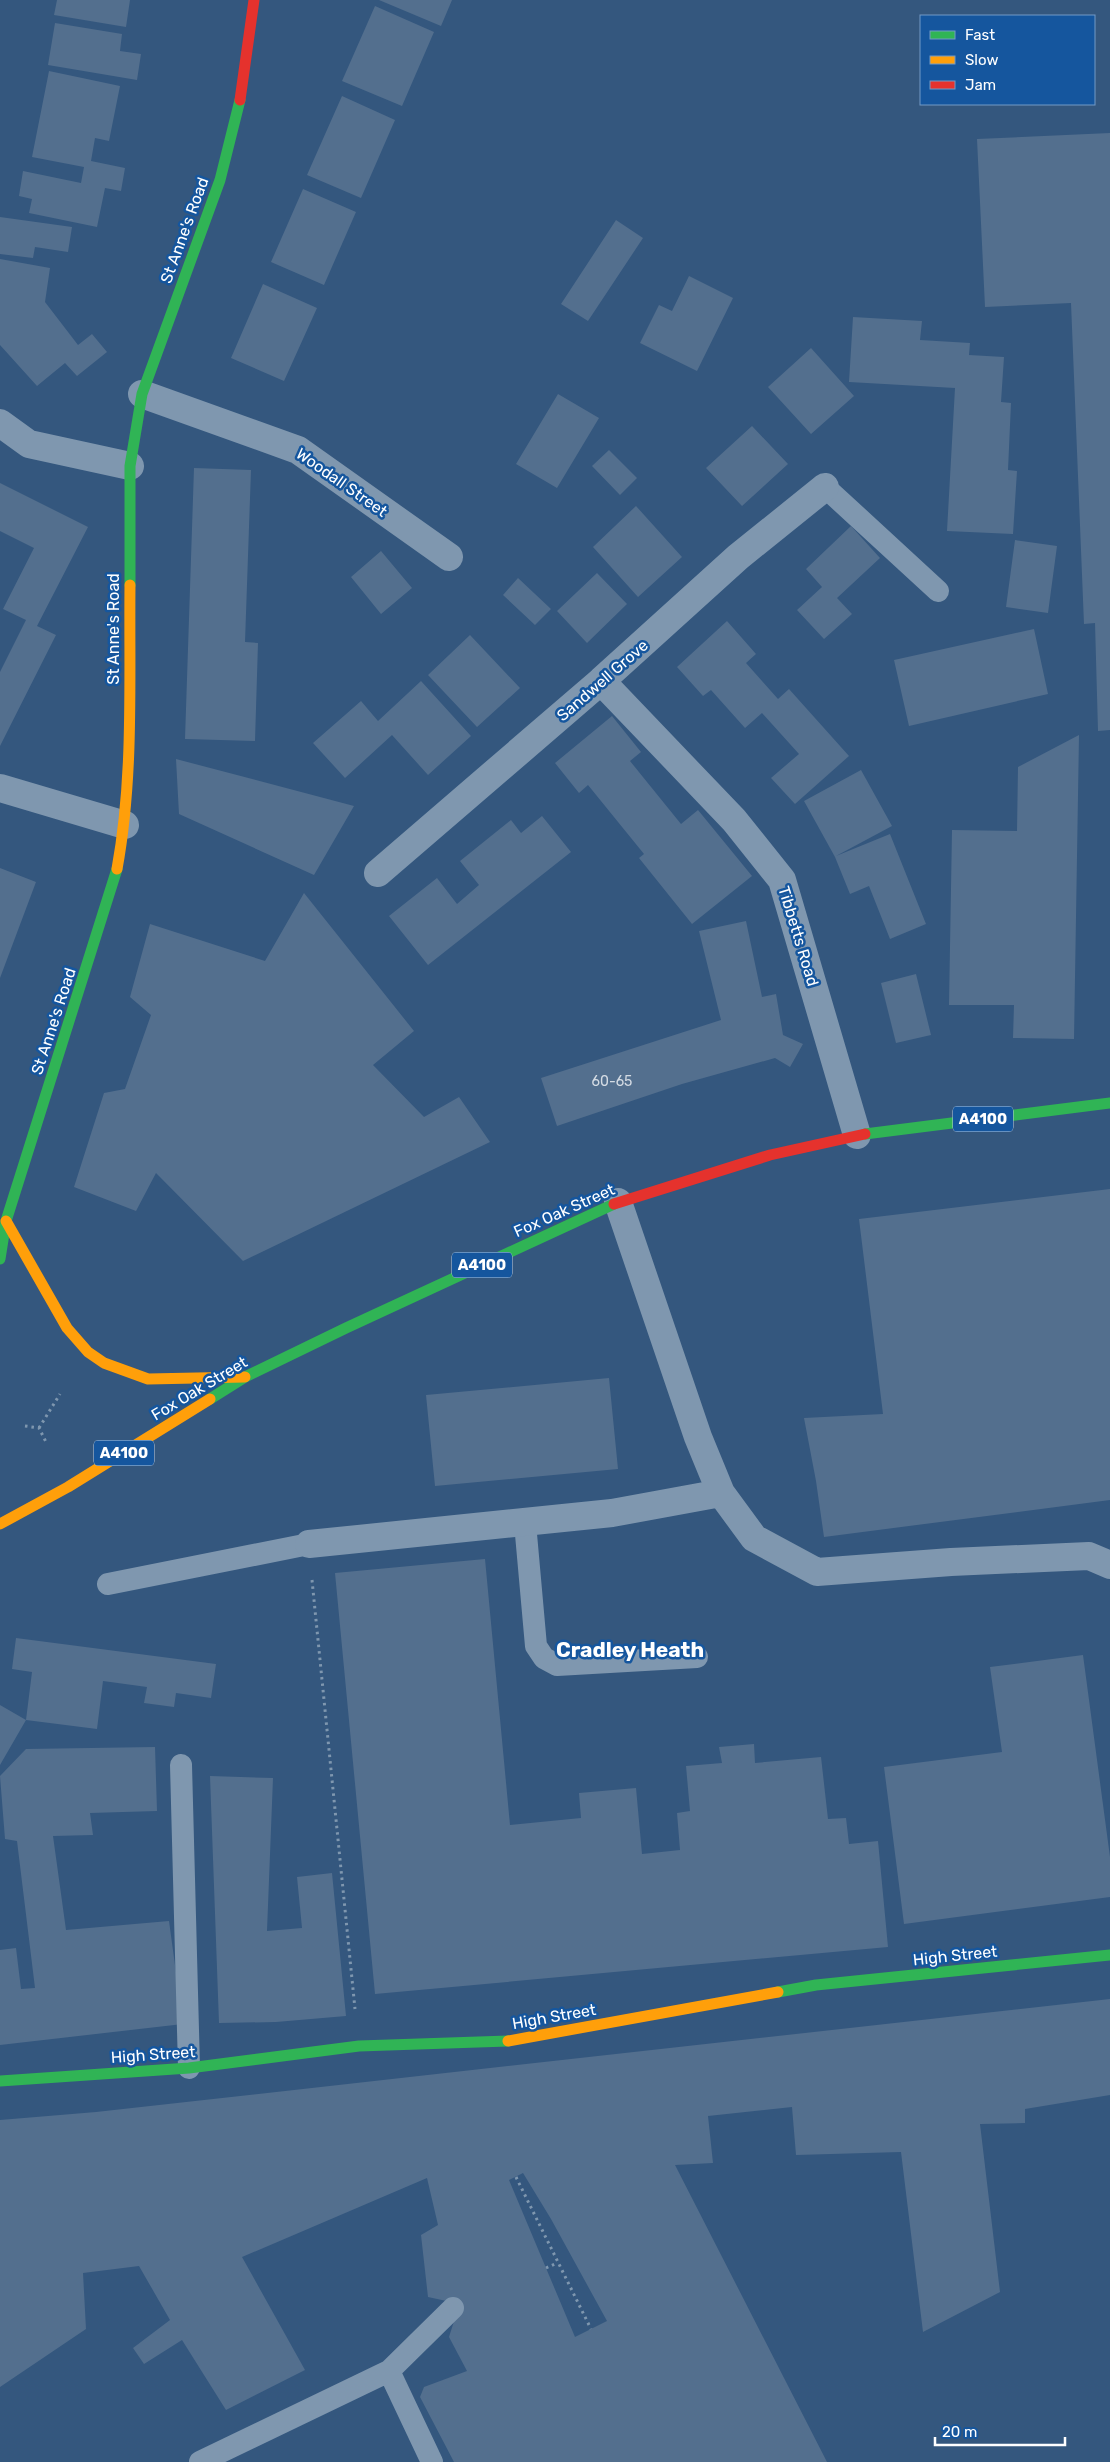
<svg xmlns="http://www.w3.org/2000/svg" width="1110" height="2462" font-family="Rubik,sans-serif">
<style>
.building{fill:#536f8e;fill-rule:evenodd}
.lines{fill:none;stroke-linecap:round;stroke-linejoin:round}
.path{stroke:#7f97af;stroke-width:3;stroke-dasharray:2.5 4;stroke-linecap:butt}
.lane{stroke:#7f97af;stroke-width:22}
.street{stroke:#7f97af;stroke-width:28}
.fast{stroke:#30b455;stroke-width:11}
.slow{stroke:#ff9f0a;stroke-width:11}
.jam{stroke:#e5322d;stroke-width:11}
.labels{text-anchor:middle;stroke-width:5;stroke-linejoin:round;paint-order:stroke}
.number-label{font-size:14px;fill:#d4dbe3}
.shield{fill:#15569e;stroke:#b9cce2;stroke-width:1}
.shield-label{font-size:15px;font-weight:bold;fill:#fff}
.street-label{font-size:16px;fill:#fff;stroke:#15569e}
.district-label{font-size:21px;font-weight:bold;fill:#fff;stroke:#15569e}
</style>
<rect width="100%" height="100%" fill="#34577e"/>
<path class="building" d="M57 0H130L126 27 54 15Z
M379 0H452L441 26Z
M375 6 434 32 402 106 342 81Z
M55 23 122 34 120 51 141 54 137 80 48 65Z
M49 71 120 86 109 141 95 138 91 161 125 168 121 191 105 188 97 227 29 213 32 199 19 196 23 171 81 183 84 167 32 157Z
M342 96 395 120 361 198 307 175Z
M1110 133V730L1098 731 1095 623 1084 624 1071 303 985 307 977 139Z
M303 189 356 212 324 285 271 262Z
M0 217 72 227 68 252 35 247 33 258 0 254Z
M616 220 643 238 588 321 561 304Z
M0 259 50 268 45 302 78 345 92 334 107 352 77 376 65 363 37 386 0 345Z
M689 276 733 298 697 371 640 343 659 305 672 311Z
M263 284 317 308 284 381 231 358Z
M853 317 922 321 920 340 970 343 969 355 1004 357 1001 402 1011 403 1008 470 1017 471 1013 534 947 531 955 388 849 382Z
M811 348 854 396 811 434 768 387Z
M558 394 599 418 557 488 516 464Z
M752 426 788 464 742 506 706 468Z
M609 450 637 478 620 495 592 466Z
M194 468 251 470 245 642 258 643 255 741 185 739Z
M0 483 88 527 37 626 56 635 0 746V672L26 620 3 609 34 548 0 531Z
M636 506 682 557 638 597 593 547Z
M851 526 880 558 837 598 852 614 824 639 797 610 822 587 806 569Z
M1015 540 1057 546 1048 613 1006 607Z
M381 551 412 588 381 614 351 577Z
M597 573 627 604 587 643 557 611Z
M518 578 551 609 535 625 503 595Z
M727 621 756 654 746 663 778 699 789 689 849 756 795 804 771 778 799 754 762 713 745 728 711 690 703 696 677 667Z
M1034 629 1048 694 909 726 894 660Z
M470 635 520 688 477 727 428 675Z
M421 681 471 736 428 775 392 735 345 778 313 743 361 701 378 721Z
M612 716 641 752 630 761 681 824 698 810 752 876 692 924 639 858 644 854 588 785 579 793 555 763Z
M1079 735 1074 1039 1013 1038 1014 1005H949L952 830 1017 831 1018 767Z
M176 759 354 806 314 875 179 814Z
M861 770 892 826 836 856 890 834 926 924 890 939 869 886 850 894 835 857 804 801Z
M542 816 571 852 428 965 389 916 437 878 457 904 479 885 460 861 511 820 521 833Z
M0 868 36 882 0 978Z
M304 893 414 1031 373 1065 424 1117 459 1097 490 1142 243 1261 156 1173 136 1211 74 1187 104 1093 125 1089 151 1015 130 997 150 924 265 961Z
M746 921 762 997 776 994 783 1035 803 1044 790 1067 775 1058 682 1084 557 1126 541 1078 721 1020 699 931Z
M916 974 931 1035 896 1043 881 983Z
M1110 1189V1500L824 1537 816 1481 804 1418 883 1414 859 1219Z
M609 1378 618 1469 435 1486 426 1395Z
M485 1559 510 1825 581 1818 579 1793 636 1788 642 1854 680 1850 677 1813 690 1811 686 1766 722 1763 719 1747 754 1744 755 1763 821 1757 828 1819 846 1818 849 1844 878 1841 888 1947 375 1994 335 1573Z
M16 1638 216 1664 211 1698 176 1693 174 1707 144 1703 147 1687 103 1681 97 1729 26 1720 0 1765V1705L26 1720 32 1672 12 1669Z
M1083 1655 1110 1857V1897L904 1924 884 1767 1002 1752 990 1667Z
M155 1747 157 1811 90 1813 93 1835 53 1836 66 1930 169 1921 183 2024 0 2045V1950L16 1948 21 1989 35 1988 17 1841 5 1839 0 1776 26 1749Z
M210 1776 273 1778 267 1931 302 1928 297 1877 332 1873 346 2016 276 2022 219 2023Z
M1110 1999V2095L1025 2109V2123L980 2124 1000 2292 923 2332 901 2152 796 2155 792 2107 708 2116 713 2163 675 2165 827 2462H454L420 2397 424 2387 467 2371 449 2337 456 2315 451 2302 428 2297 421 2235 438 2225 427 2178 242 2257 305 2370 226 2410 182 2340 144 2364 133 2348 170 2320 139 2266 83 2273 86 2329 0 2387V2120L96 2112ZM523 2173 551 2219 607 2321 575 2337 509 2180Z"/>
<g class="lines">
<path class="path" d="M25 1426 39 1428 46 1442
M39 1428 60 1394
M312 1580 355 2009
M516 2177 591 2329
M546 2268 557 2263"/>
<path class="lane" d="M825 487 938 591
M525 1523 536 1646 544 1658 557 1665 697 1657
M108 1584 309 1544
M181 1765 189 2068
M389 2371 432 2462
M200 2462 389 2371 453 2308"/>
<path class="street" d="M142 394 298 450 449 557
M0 423 29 444 130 466
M601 681 734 820 782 880 857 1135
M0 788 125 825
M378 873 601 681 738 557 825 487
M618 1202 698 1437 721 1493 754 1538 817 1572 951 1562 1089 1556 1110 1565
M309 1544 612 1513 721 1493"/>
<path class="fast" d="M130 585V466L142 394 220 180 240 100
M865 1134 1110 1103
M0 1259 6 1221 117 869
M210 1399 245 1377 346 1328 614 1204
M778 1992 816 1985 1110 1955
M0 2081 189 2068 359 2046 508 2041"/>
<path class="slow" d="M117 869C134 776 129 679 130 585
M6 1221 67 1328 88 1352 104 1363 148 1379 245 1377
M0 1524 68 1487 210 1399
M508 2041 778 1992"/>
<path class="jam" d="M240 100 254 0
M614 1204 770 1155 865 1134"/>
</g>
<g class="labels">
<g class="number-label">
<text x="612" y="1086">60-65</text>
</g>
<g class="shield">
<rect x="953" y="1106.5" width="60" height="25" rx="4"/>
<rect x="452" y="1252.5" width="60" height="25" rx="4"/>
<rect x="94" y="1440.5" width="60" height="25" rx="4"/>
</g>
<g class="shield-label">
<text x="983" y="1124">A4100</text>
<text x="482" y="1270">A4100</text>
<text x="124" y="1458">A4100</text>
</g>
<g class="street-label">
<text transform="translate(184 230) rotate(-70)" y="6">St Anne's Road</text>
<text transform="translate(342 482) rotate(35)" y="6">Woodall Street</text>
<text transform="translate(113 629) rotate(-90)" y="6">St Anne's Road</text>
<text transform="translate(602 680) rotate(-41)" y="6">Sandwell Grove</text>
<text transform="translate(799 936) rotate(73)" y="6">Tibbetts Road</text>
<text transform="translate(53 1021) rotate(-72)" y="6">St Anne's Road</text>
<text transform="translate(564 1210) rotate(-24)" y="6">Fox Oak Street</text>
<text transform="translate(199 1388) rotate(-31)" y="6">Fox Oak Street</text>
<text transform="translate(955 1955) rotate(-6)" y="6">High Street</text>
<text transform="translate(554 2016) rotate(-10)" y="6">High Street</text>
<text transform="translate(153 2054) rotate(-4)" y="6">High Street</text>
</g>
<g class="district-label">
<text x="630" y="1657">Cradley Heath</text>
</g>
</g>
<rect x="920" y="15" width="175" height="90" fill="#15569e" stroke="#739ac5"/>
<rect x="930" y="31" width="25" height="8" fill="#30b455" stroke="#739ac5"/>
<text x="965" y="40" font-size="15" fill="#ffffff">Fast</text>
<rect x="930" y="56" width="25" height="8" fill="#ff9f0a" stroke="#739ac5"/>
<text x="965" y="65" font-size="15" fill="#ffffff">Slow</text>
<rect x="930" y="81" width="25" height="8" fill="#e5322d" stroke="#739ac5"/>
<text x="965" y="90" font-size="15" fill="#ffffff">Jam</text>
<path d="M935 2437v8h130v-8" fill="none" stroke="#ffffff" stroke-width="2.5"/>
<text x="942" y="2437" font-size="15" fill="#ffffff" stroke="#15569e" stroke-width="4" paint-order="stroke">20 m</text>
</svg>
